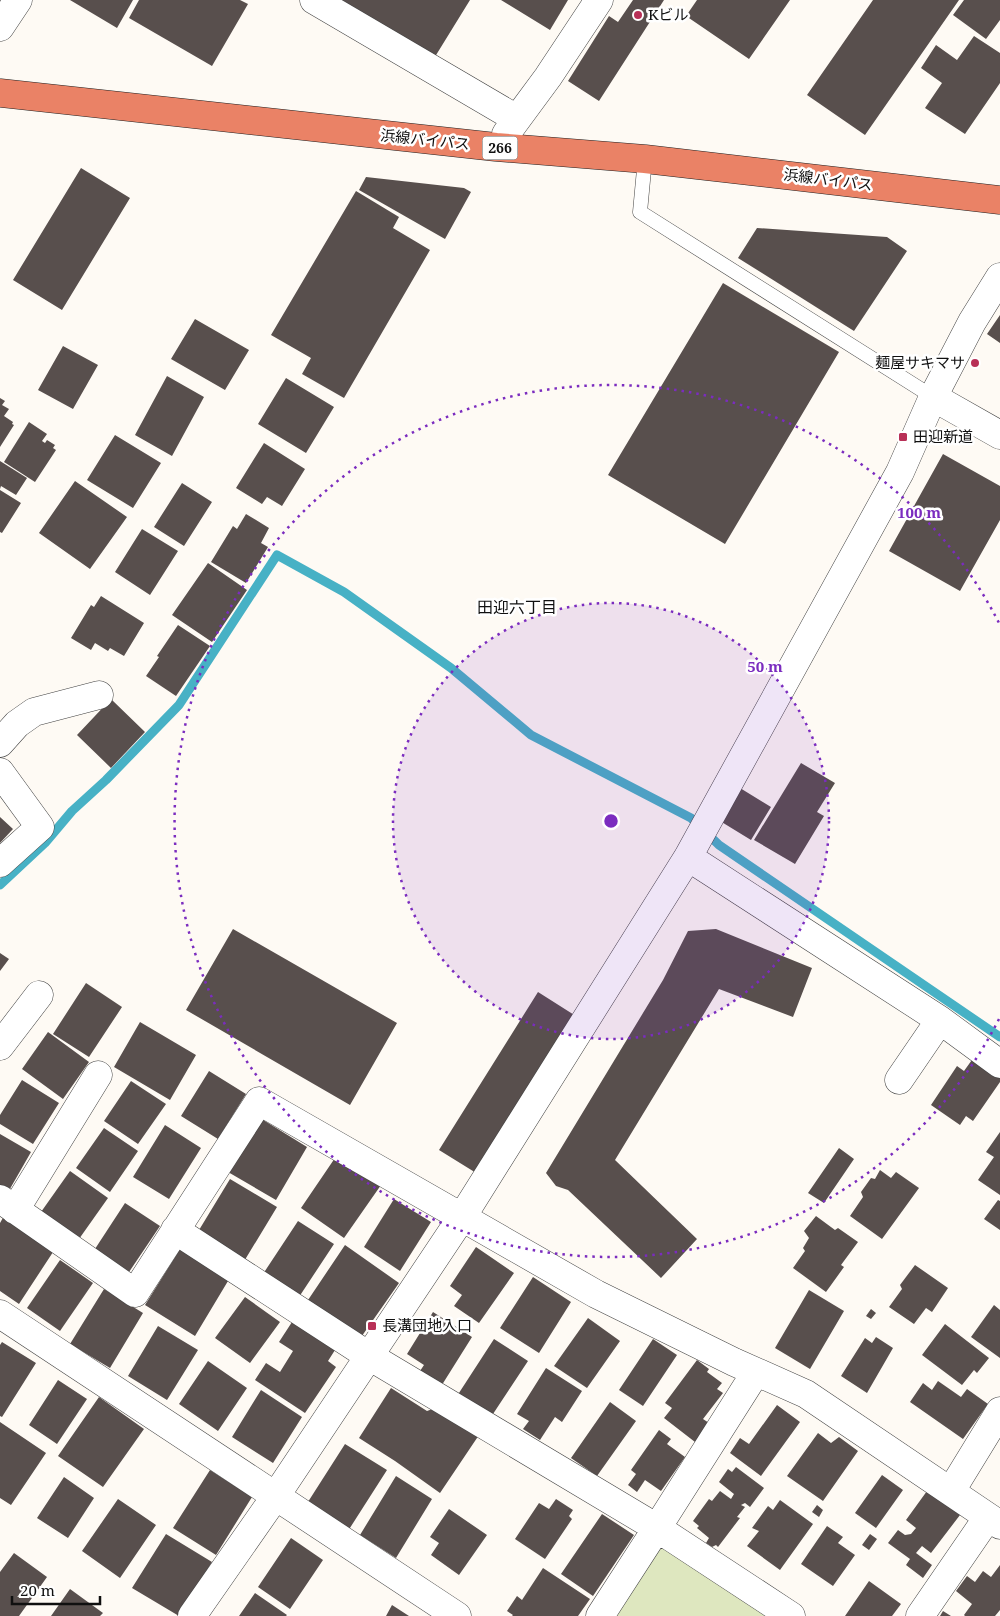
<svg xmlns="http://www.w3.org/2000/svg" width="1000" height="1616" font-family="'Noto Serif','Noto Sans JP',serif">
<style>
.green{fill:#dee7bf}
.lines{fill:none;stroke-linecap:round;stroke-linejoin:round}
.stream{stroke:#47b1c5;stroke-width:9}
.building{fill:#584f4d}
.lane-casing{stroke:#434343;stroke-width:15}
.street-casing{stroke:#434343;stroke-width:29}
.highway-casing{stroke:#212121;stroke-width:29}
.lane{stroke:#fff;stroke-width:14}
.street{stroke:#fff;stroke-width:28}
.highway{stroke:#ea8266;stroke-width:28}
.ring{fill:none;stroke:#7b2cbf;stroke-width:2.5;stroke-dasharray:2.5 5}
.poi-dot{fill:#b83057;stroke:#fff;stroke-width:2}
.labels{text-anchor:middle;stroke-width:5;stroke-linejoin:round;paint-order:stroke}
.shield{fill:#fff;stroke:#585858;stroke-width:1}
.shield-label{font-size:14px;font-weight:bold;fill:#101010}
.poi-label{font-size:15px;fill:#101010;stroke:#fff;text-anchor:start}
.street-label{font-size:15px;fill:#101010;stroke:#fff}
.neighbourhood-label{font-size:16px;fill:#101010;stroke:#fff}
.centre{fill:#7b2cbf;stroke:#fff;stroke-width:2.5}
.ring-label{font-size:15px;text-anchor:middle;font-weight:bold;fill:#7b2cbf;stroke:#fff;stroke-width:5;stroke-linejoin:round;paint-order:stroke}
</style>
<rect width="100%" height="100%" fill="#fefaf4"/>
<path class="green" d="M660 1537 781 1616H608Z"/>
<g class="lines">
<path class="stream" d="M0 885 45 843 72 811 106 780 179 705 277 555 344 592 451 668 531 735 691 818 719 845 1000 1037"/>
</g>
<path class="building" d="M70 0H133L117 28Z
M139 0H240L248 4 212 66 129 18Z
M336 0H470L433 60Z
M501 0H568L550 30Z
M633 0H664L599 101 568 81 609 16 618 22Z
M697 0H790L749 59 686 16Z
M873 0H959L865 135 807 95Z
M964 0H1000V20L986 39 953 15Z
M974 36 1000 53V83L965 134 925 108 942 83 921 68 936 45 957 60Z
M81 168 130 198 62 310 13 280Z
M366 177 464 188 471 192 445 239 359 190Z
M356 191 399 217 393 228 430 250 344 398 302 374 311 358 271 335Z
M757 228 887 237 907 251 854 331 738 258Z
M723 283 839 352 725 544 608 475Z
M1000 315V343L987 334Z
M195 319 249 350 225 390 171 359Z
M63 346 98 365 73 409 38 390Z
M167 376 204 397 172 456 135 435Z
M286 378 334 407 306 453 258 424Z
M0 398 5 401 2 405 9 409 4 416 13 422 12 424 14 425 0 447Z
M29 422 47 434 42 441 45 443 47 440 55 445 53 448 56 450 35 482 4 462Z
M115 435 161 463 133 508 87 480Z
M264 443 305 469 282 506 267 497 262 504 236 488Z
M943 454 1000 486V520L960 591 889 551Z
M0 461 27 478 16 495 1 486 0 489Z
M75 481 127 517 90 569 39 533Z
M182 483 212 502 184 546 154 527Z
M0 490 21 503 2 533 0 532Z
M246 514 269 528 261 543 268 547 246 583 211 562 233 526 237 529Z
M142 529 178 551 150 595 115 572Z
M208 563 247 590 212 642 172 615Z
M101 596 144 623 124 656 110 648 108 651 95 643 91 650 71 638 91 605 94 607Z
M178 625 210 646 176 696 146 676 159 657 157 656Z
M111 699 145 732 111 768 77 735Z
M801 763 835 783 817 812 824 816 795 864 754 840Z
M740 788 771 807 751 840 720 821Z
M0 817 13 829 0 843Z
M233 929 397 1023 350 1105 186 1010Z
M716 929 812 968 793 1017 719 989 615 1160 697 1239 661 1278 568 1190 556 1186 546 1173 663 980 688 931Z
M0 953 9 959 0 971Z
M86 983 122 1007 89 1057 53 1034Z
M538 992 579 1018 481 1176 439 1150Z
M140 1022 196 1055 170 1100 114 1067Z
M48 1032 89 1062 63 1099 22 1069Z
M974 1057 1000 1075V1082L973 1121 966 1116 960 1125 931 1105 957 1066 964 1071Z
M209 1071 246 1094 218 1139 181 1116Z
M22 1080 59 1103 33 1144 0 1124V1115Z
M131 1081 166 1104 138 1144 104 1121Z
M260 1118 307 1147 276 1200 228 1172Z
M165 1125 201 1148 169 1199 133 1177Z
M104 1128 138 1151 110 1192 76 1168Z
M1000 1132V1195L978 1180 994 1157 986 1152Z
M0 1134 31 1152 7 1194 0 1190Z
M839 1148 854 1159 824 1203 808 1193Z
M337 1155 381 1185 344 1238 301 1208Z
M880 1170 891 1178 896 1172 919 1188 882 1239 850 1216 863 1197 861 1192 871 1178 875 1179Z
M70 1171 108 1198 79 1239 41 1212Z
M230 1179 277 1207 243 1263 196 1235Z
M394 1199 431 1222 400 1271 364 1247Z
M998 1200 1000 1201V1230L984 1219Z
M125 1203 160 1226 127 1275 93 1252Z
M4 1216 55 1249 19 1304 0 1291V1223Z
M816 1216 835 1230 838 1228 858 1242 841 1265 844 1267 826 1292 793 1268 805 1251 803 1248 809 1238 804 1231Z
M298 1221 334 1244 299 1297 263 1274Z
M345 1245 399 1283 357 1343 304 1306Z
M182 1246 231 1276 195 1336 145 1305Z
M476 1247 514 1273 479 1323 454 1306 462 1295 450 1286Z
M60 1260 93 1283 60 1331 27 1308Z
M915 1265 948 1288 932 1312 926 1308 914 1324 889 1307 902 1289 900 1285Z
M533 1277 571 1302 539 1353 500 1328Z
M104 1289 143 1313 110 1368 70 1344Z
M809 1290 844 1311 810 1369 775 1348Z
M245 1297 280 1322 250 1363 215 1338Z
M994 1305 1000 1310V1358L971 1337Z
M871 1309 876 1313 871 1319 866 1316Z
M433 1312 472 1337 440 1388 418 1374 424 1365 407 1354Z
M588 1318 620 1341 587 1388 554 1366Z
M292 1322 335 1350 328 1361 336 1367 305 1413 255 1380 266 1363 280 1372 293 1351 279 1342Z
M945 1324 989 1358 977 1373 974 1370 962 1385 922 1355Z
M158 1326 198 1350 167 1400 128 1376Z
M876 1337 893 1348 867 1393 841 1376 865 1338 872 1343Z
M494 1339 528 1361 491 1417 457 1396Z
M653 1339 677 1355 643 1406 619 1390Z
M2 1342 36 1363 2 1417 0 1416V1345Z
M697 1360 709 1369 707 1372 722 1383 717 1389 723 1393 703 1419 709 1423 695 1442 664 1418 672 1408 665 1403Z
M208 1361 247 1388 218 1431 179 1404Z
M546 1368 582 1391 562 1422 555 1417 540 1440 523 1429 529 1421 517 1414Z
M58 1380 87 1399 57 1444 29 1425Z
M938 1381 961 1397 967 1389 988 1404 963 1439 910 1402 923 1383 932 1390Z
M391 1388 427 1411 438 1407 479 1435 440 1493 395 1461 359 1438Z
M261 1390 302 1417 273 1463 232 1437Z
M99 1397 144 1429 103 1487 58 1456Z
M610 1402 636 1421 597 1476 571 1458Z
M777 1405 800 1422 761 1476 730 1453 740 1438 749 1444Z
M0 1422 46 1453 11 1505 0 1498Z
M659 1430 671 1439 667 1444 685 1457 661 1491 645 1480 637 1492 628 1485 636 1474 631 1470Z
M818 1433 831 1443 839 1437 858 1451 823 1501 787 1476Z
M345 1444 387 1470 348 1531 306 1505Z
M736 1467 764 1488 750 1507 745 1503 741 1505 745 1507 737 1517 740 1518 718 1547 716 1545 712 1547 706 1543 709 1538 697 1528 699 1526 693 1521 709 1499 712 1501 720 1491 731 1499 734 1494 719 1482 728 1469 732 1472Z
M210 1470 252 1497 216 1555 173 1528Z
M882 1475 903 1490 876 1528 855 1513Z
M396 1476 432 1499 396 1558 360 1535Z
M64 1477 94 1498 68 1538 37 1518Z
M927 1491 960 1515 931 1553 922 1546 916 1553 932 1565 923 1578 906 1565 910 1559 888 1543 898 1530 905 1535 911 1534 916 1528 906 1520Z
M118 1499 156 1525 120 1578 82 1551Z
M556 1499 573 1510 569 1516 572 1519 545 1559 515 1539 539 1503 549 1509Z
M780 1500 813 1524 780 1570 747 1546 759 1531 752 1528 768 1506 773 1510Z
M817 1505 823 1510 819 1517 812 1512Z
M449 1509 487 1535 459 1575 431 1555 439 1543 430 1537Z
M602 1514 634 1535 593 1596 561 1574Z
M827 1526 843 1537 838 1543 855 1555 833 1586 801 1564Z
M166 1534 212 1562 179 1616 132 1588Z
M870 1534 877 1539 869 1550 862 1545Z
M291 1538 323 1560 290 1609 258 1587Z
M14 1553 47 1577 19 1616H0V1572Z
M1000 1565V1610L995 1616H965L964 1615 972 1604 956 1591 967 1576 975 1582 983 1571 991 1577Z
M543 1568 590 1599 578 1616H512L513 1615 507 1611 517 1596 522 1600Z
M869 1581 901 1604 892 1616H845Z
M70 1589 103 1613 100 1616H51Z
M255 1593 287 1615 286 1616H239Z
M392 1605 409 1616H386Z
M943 1611 951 1616H940Z"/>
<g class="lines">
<g class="lane-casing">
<path id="lane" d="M645 159 640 212 933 397"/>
</g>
<g class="street-casing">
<path id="street" d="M314 0 517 119
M0 27 18 0
M506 134 548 77 599 0
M933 397 1000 435
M0 743 17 724 34 712 99 695
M0 772 40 827 0 863
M688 857 940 1020 1000 1064
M0 1046 39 995
M899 1080 940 1020
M0 1199 135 1293 259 1101 596 1294 734 1362 806 1394 1000 1525
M15 1210 98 1075
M175 1230 369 1356 657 1528 756 1372
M0 1314 457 1616
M951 1491 1000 1411
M192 1616 275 1497 462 1217 688 857 900 472 933 397 972 322 1000 277
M600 1616 657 1528 791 1616
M920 1616 988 1517"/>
</g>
<g class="highway-casing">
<path id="highway" d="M0 93 496 147 645 159 1000 200"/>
</g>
<use href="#lane" class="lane"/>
<use href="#street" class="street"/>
<use href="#highway" class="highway"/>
</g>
<circle cx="611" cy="821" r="218" fill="#7b2cbf" fill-opacity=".12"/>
<g class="ring">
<circle cx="611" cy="821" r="218"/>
<path d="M999 1019A436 436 0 1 1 999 623"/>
</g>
<g class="poi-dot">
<circle cx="638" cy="15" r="5"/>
<circle cx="975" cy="363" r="5"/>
<rect x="898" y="432" width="10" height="10" rx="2.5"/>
<rect x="367" y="1321" width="10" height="10" rx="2.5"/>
</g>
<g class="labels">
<rect class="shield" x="482.5" y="136.5" width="35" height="23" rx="4"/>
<g class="shield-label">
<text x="500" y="153">266</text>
</g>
<g class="poi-label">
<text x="648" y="20">Kビル</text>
<text x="965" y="368" text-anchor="end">麺屋サキマサ</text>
<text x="913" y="442">田迎新道</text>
<text x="382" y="1331">長溝団地入口</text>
</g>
<g class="street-label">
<text transform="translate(425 140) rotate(6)" y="5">浜線バイパス</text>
<text transform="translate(828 180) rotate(7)" y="5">浜線バイパス</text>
</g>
<g class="neighbourhood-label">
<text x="517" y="613">田迎六丁目</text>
</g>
</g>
<circle cx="611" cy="821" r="8" class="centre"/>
<g class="ring-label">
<text x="919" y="518">100 m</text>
<text x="765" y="672">50 m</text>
</g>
<path d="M12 1596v8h88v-8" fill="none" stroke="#101010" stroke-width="2.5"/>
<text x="20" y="1596" font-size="15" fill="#101010" stroke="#ffffff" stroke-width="4" paint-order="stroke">20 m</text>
</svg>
